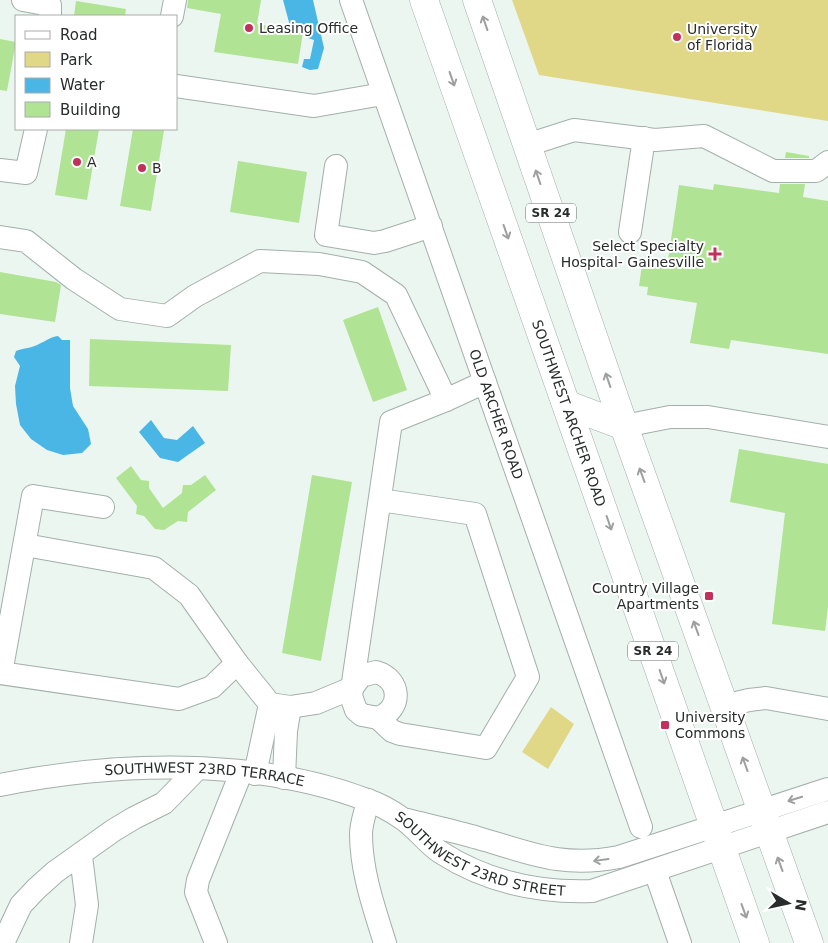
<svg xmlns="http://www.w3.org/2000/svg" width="828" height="943" font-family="'DejaVu Sans',sans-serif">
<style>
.green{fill:#e1d887}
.water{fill:#49b6e5}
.building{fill:#b0e393}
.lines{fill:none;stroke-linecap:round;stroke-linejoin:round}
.minor-casing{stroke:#a4afaa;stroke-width:24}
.major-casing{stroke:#a4afaa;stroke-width:29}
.minor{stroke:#fff;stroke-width:22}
.major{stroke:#fff;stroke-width:28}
.oneway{stroke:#9ea09f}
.poi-dot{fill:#c0315b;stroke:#fff;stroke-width:2}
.labels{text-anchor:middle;stroke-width:4;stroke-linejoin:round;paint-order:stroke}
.shield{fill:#fff;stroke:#686b6a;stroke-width:1}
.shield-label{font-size:12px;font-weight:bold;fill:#282c2a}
.poi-label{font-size:14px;fill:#282c2a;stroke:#fff;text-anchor:start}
.street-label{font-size:14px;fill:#282c2a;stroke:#fff}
</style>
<rect width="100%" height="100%" fill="#ebf6f1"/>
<path class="green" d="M512 0H828V121L539 75Z
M551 707 574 724 548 769 522 752Z"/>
<path class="water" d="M283 0H313L324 48 318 69 310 70 302 67 304 59H310L314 40 308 38 310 29 290 26Z
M58 336 62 340H70V388L73 406 88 429 91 444 82 453 63 455 47 450 31 439 20 425 16 404 15 386 20 366 14 357 16 351C23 348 33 348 39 344 46 341 50 337 58 336Z
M151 420 164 438 177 440 193 426 205 443 178 462 160 458 139 432Z"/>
<path class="building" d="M188 0H261L257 24 303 32 298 64 214 52 221 14 187 8Z
M76 1 126 9 125 16H74Z
M0 39 16 42 7 91 0 90Z
M66 129H99L87 200 55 195Z
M133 129 164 130 151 211 120 206Z
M786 152 809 156V158H785Z
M238 161 307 172 299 223 230 212Z
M714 184 779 193 780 184H805L803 197 828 201V354L731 340 729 349 690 343 697 303 647 295 648 287 639 286 642 265 651 266 652 258 668 260 679 185 713 190Z
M0 272 56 282 61 285 55 322 0 314Z
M378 307 407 390 373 402 343 320Z
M90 339 231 345 228 391 89 386Z
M739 449 828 464V607L825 631 772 624 785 513 730 502Z
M131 466 141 480 149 481V488L163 508 182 493 183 485H191L205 475 216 490 188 512 187 522 178 521 164 530 155 529 144 516 136 514 137 506 116 478Z
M312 475 352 482 321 661 282 653Z"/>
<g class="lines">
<g class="minor-casing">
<g id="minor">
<path d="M23 0 50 5V16"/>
<path id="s1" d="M351 0 641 827"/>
<path d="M172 16 175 0"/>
<path d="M176 86 314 106 383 94"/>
<path d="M527 145 574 130 655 140 704 136 773 171H816L828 162"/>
<path d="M336 166 326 235 374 243 385 241 431 226"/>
<path d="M0 170 26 173 36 129"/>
<path d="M630 232 644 138"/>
<path d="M0 237 26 241 74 279 120 309 167 316 195 296 260 261 319 264 362 272 396 295 446 400 391 422 351 696 356 710 362 715 378 718 392 731 400 734 486 748 528 677 475 514 380 500"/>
<path d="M446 400 485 382"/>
<path d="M624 426 670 417H708L828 437"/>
<path d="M25 545 154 568 189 595 237 663"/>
<path d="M0 673 179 699 212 687 237 663 270 704 290 707 316 703 352 688 361 676 376 672C401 679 403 709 378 718"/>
<path d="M1 673 33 496 103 507"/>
<path d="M724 706 749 700 766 698 828 709"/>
<path d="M255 774 270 704"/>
<path d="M284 778 286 731 290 707"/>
<path id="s2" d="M0 785C116 762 254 757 367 800 379 804 393 812 403 819 417 829 427 843 440 852 485 881 538 893 592 891L828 812"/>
<path d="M368 800C366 811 361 823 361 834 361 871 374 908 385 943"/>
<path d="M407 820C431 826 454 831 478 838 531 853 561 868 619 857L828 789"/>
<path d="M655 871 680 943"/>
<path d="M3 943 21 905 36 889 55 872 114 830 134 818 164 803 197 769"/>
<path d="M81 943 87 905 81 856"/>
<path d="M216 943 196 892 198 880 241 773"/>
</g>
</g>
<g class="major-casing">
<g id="major">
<path id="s3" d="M424 0 755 943"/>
<path d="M477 0 624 426 809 943"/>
<path d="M568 405 624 426"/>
</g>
</g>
<use href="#minor" class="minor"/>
<use href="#major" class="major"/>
</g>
<defs><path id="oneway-shaft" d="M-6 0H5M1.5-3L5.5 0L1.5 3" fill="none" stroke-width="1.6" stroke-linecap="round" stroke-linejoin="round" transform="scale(1.25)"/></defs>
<g class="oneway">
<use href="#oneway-shaft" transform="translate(485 23) rotate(-109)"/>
<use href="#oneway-shaft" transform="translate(452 79) rotate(71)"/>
<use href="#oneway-shaft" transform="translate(538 177) rotate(-109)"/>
<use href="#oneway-shaft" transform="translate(506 232) rotate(71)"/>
<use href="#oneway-shaft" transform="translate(608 380) rotate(-109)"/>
<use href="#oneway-shaft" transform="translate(642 475) rotate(-110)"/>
<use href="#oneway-shaft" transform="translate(609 523) rotate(71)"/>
<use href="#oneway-shaft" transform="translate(696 628) rotate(-110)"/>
<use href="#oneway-shaft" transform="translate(662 677) rotate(71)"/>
<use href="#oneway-shaft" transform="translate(745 764) rotate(-110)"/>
<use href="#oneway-shaft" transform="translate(795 799) rotate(163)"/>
<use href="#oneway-shaft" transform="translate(601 860) rotate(172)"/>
<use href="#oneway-shaft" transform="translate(780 864) rotate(-110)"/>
<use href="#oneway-shaft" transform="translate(744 911) rotate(70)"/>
</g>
<g class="poi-dot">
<circle cx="249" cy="28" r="5"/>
<circle cx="677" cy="37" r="5"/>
<circle cx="77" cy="162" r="5"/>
<circle cx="142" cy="168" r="5"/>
<path d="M712.5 246.5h5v5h5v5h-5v5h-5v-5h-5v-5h5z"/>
<rect x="704" y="591" width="10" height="10" rx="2.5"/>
<rect x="660" y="720" width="10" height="10" rx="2.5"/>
</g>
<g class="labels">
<g class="shield">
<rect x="526" y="203.5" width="50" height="19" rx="4"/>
<rect x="628" y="641.5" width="50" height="19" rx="4"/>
</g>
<g class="shield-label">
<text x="551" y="217">SR 24</text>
<text x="653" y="655">SR 24</text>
</g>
<g class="poi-label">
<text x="259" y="33">Leasing Office</text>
<text x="687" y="34">University<tspan x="687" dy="16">of Florida</tspan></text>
<text x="87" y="167">A</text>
<text x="152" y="173">B</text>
<text x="704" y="251" text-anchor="end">Select Specialty<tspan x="704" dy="16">Hospital- Gainesville</tspan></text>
<text x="699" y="593" text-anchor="end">Country Village<tspan x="699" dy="16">Apartments</tspan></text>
<text x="675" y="722">University<tspan x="675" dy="16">Commons</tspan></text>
</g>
<g class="street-label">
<text dy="5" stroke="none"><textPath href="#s3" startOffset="438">SOUTHWEST ARCHER ROAD</textPath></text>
<text dy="5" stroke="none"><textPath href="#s1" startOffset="439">OLD ARCHER ROAD</textPath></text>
<text dy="5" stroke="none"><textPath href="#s2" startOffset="206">SOUTHWEST 23RD TERRACE</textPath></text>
<text dy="5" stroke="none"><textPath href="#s2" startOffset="500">SOUTHWEST 23RD STREET</textPath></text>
</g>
</g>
<rect x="15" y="15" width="162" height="115" fill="#ffffff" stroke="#a9abaa"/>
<rect x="25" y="31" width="25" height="8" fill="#ffffff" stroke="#a9abaa"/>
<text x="60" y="40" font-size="15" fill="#282c2a">Road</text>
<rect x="25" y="52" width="25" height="15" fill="#e1d887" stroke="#a9abaa"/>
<text x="60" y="65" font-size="15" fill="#282c2a">Park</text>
<rect x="25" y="78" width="25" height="15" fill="#49b6e5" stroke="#a9abaa"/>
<text x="60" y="90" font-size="15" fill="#282c2a">Water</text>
<rect x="25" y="102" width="25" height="15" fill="#b0e393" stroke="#a9abaa"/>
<text x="60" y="115" font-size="15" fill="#282c2a">Building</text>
<g transform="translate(788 903) rotate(99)" stroke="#ffffff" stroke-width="4" paint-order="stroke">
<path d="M0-4L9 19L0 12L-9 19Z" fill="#282c2a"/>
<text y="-8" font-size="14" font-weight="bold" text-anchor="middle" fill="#282c2a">N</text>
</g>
</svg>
